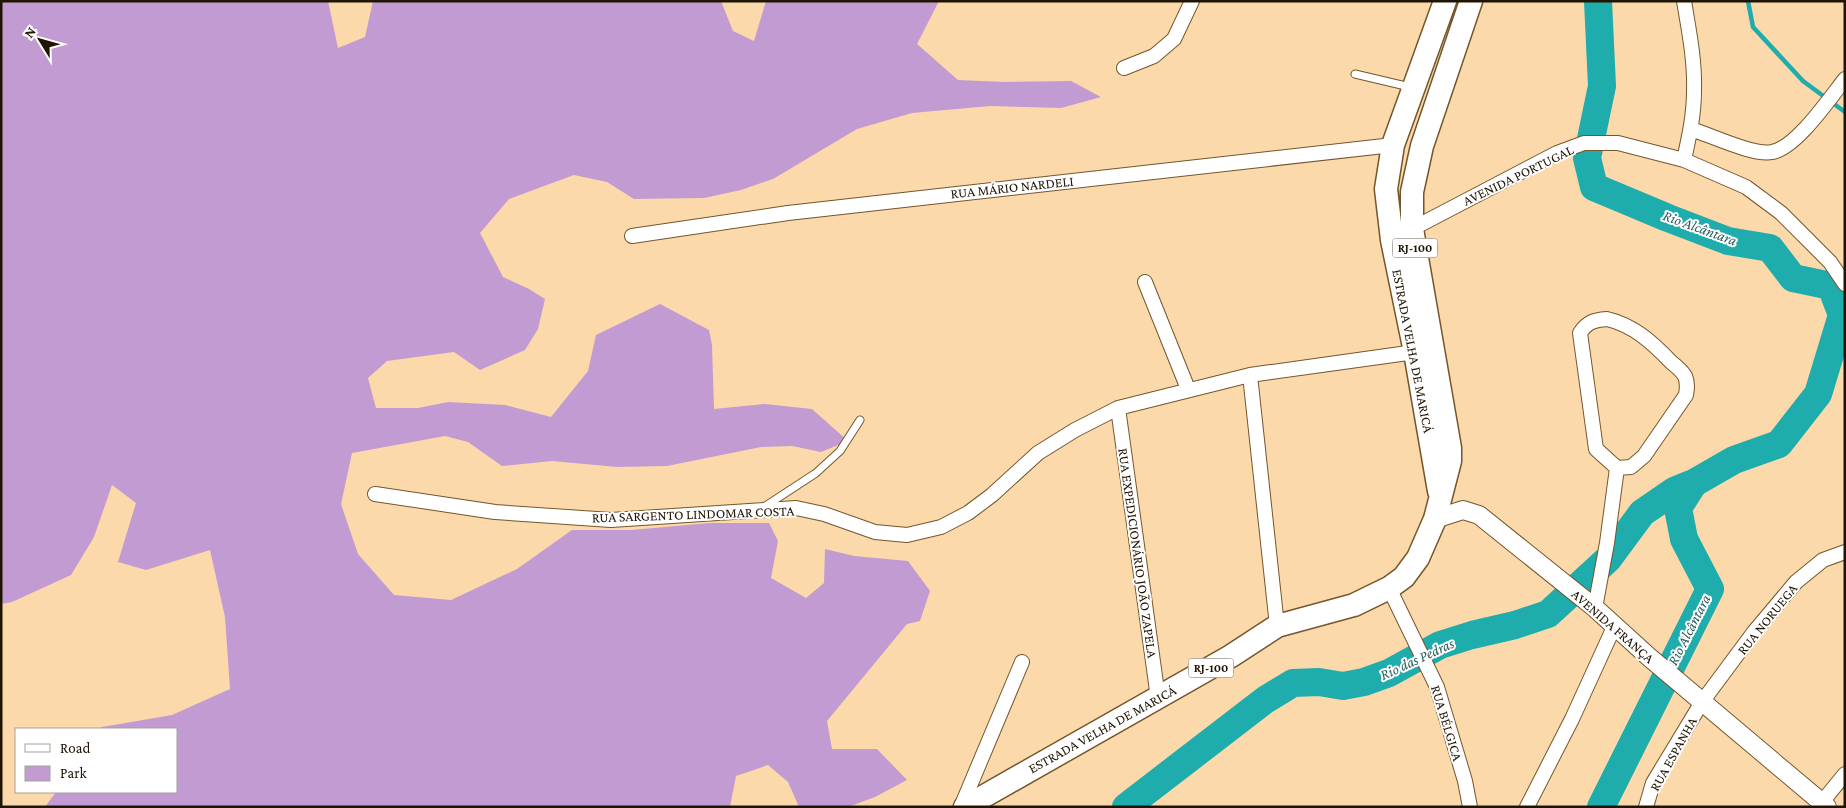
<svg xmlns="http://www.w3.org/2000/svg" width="1846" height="808" font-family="'Crimson Pro',serif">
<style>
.green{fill:#c19bd2}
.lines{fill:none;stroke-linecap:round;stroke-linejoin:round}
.stream{stroke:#1eacac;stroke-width:4.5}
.river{stroke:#1eacac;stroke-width:28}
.service-casing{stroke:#73562b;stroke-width:9}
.minor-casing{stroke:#73562b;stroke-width:16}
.tertiary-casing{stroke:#73562b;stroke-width:20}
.primary-casing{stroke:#73562b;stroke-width:25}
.service{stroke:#fff;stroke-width:7}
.minor{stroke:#fff;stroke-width:14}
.tertiary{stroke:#fff;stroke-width:18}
.primary{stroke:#fff;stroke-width:22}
.labels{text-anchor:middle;stroke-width:4;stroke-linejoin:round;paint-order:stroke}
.shield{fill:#fff;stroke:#635a4f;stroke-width:1}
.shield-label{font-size:12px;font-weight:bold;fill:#201403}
.street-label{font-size:14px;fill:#201403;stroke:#fff}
.water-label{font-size:15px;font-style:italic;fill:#295e5e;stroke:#fff}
</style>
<rect width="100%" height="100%" fill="#fbd9ab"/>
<path class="green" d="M1 1H328L338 48 365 37 373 1H721L733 31 754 41 766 1H939L917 44 958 80 1005 82 1071 81 1101 97 1061 108 990 106 912 113 857 129 773 179 741 190 704 198 634 199 607 182 574 175 509 199 480 233 503 277 529 289 545 299 538 329 525 350 480 370 454 352 387 361 368 378 376 408H418L448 402 505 405 551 417 588 371 596 335 660 304 709 330 712 345 714 409 765 404 812 409 848 441 821 452 792 446 761 447 667 466 617 467 552 461 502 466 468 442 445 436 352 453 341 504 358 554 394 595 451 600 517 569 572 530H631L710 523H769L778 541 771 578 806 598 824 583 825 549 854 556 908 561 930 591 920 621 907 624 827 721 832 749H877L907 780 875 797 848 807H799L788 782 768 765 736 776 730 807H45L56 792H176V729H100L102 727 172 715 230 689 225 617 210 550 146 570 118 562 136 503 112 485 94 537 71 575 12 602 1 604Z"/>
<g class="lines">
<path class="stream" d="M1748 1 1753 27 1803 81 1845 112"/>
<path class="river" d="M1598 1 1602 86 1587 158 1594 187 1668 218 1728 241 1770 248 1793 278 1831 286 1842 315 1818 394 1779 444 1734 460 1694 483 1678 508 1684 539 1710 589 1601 807
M1126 807 1265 700 1293 683 1319 682 1343 686 1364 682 1389 673 1440 645 1472 635 1515 625 1548 614 1608 559 1642 513 1674 491 1691 484"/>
<g class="service-casing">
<path id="service" d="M1355 74 1410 87
M764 507 816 473 840 451 860 420"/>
</g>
<g class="minor-casing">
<path id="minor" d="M1684 1C1689 31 1695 61 1694 91 1694 115 1689 137 1684 160
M1124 68 1154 56 1174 39 1192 1
M1691 129C1710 135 1754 156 1772 152 1796 148 1830 98 1845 79
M1408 231 1557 153 1584 143H1618L1684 160 1746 187 1781 213 1830 262 1845 284
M632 236 788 213 1393 145
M1145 282 1188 389
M1607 319C1633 325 1652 342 1671 362 1676 366 1682 371 1685 376 1688 383 1687 389 1686 395L1644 456 1631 467 1617 468 1596 449 1580 333C1587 322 1594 320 1607 319Z
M1250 375 1277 626
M1118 408 1158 698
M375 494 495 512 611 520 796 508 824 514 875 532 907 535 941 527 968 513 992 495 1038 453 1075 430 1118 408 1250 375 1415 352
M1389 588 1437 687 1465 781 1470 807
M1595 608 1607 543 1617 468
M1822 802 1845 774
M961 807 1022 662
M1527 807 1572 719 1614 627
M1646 807 1653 783 1702 702 1754 632 1796 582 1823 560 1845 552"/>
</g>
<g class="tertiary-casing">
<path id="tertiary" d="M1435 519 1463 510 1479 515 1595 608 1649 657 1827 807"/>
</g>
<g class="primary-casing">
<path id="primary" d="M1439 491 1415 352 1392 240 1386 189 1393 145 1445 1
M965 807 1231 656 1277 626 1354 605 1389 588 1404 577 1418 558 1435 519 1450 461V448L1412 229V192L1422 146 1471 1"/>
</g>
<use href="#service" class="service"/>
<use href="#minor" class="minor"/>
<use href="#tertiary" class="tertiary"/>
<use href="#primary" class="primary"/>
</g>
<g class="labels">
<g class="shield">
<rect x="1392.5" y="238.5" width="45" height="19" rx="4"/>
<rect x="1188.5" y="658.5" width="45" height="19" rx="4"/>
</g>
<g class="shield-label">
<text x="1415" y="252">RJ-100</text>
<text x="1211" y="672">RJ-100</text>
</g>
<g class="street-label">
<text transform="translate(1518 175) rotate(-26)" y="5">AVENIDA PORTUGAL</text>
<text transform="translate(1012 187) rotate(-6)" y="5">RUA MÁRIO NARDELI</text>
<text transform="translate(1413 351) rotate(79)" y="5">ESTRADA VELHA DE MARICÁ</text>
<text transform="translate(693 514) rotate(-2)" y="5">RUA SARGENTO LINDOMAR COSTA</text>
<text transform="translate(1138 553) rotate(82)" y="5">RUA EXPEDICIONÁRIO JOÃO ZAPELA</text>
<text transform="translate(1767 619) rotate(-51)" y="5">RUA NORUEGA</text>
<text transform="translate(1613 626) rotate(41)" y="5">AVENIDA FRANÇA</text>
<text transform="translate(1447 723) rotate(73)" y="5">RUA BÉLGICA</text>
<text transform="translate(1102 729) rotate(-29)" y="5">ESTRADA VELHA DE MARICÁ</text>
<text transform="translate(1673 754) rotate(-61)" y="5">RUA ESPANHA</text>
</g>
<g class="water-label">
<text transform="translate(1700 228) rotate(20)" y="5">Rio Alcântara</text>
<text transform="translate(1689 630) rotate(-63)" y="5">Rio Alcântara</text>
<text transform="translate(1417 659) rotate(-25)" y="5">Rio das Pedras</text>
</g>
</g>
<rect width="1846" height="808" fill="none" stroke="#201403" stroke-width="5"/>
<rect x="15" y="728" width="162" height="65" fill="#ffffff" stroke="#a6a19a"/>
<rect x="25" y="744" width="25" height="8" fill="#ffffff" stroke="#a6a19a"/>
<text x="60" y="753" font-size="15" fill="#201403">Road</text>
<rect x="25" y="766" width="25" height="15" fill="#c19bd2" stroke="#a6a19a"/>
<text x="60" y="778" font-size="15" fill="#201403">Park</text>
<g transform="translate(40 40) rotate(307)" stroke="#ffffff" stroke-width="4" paint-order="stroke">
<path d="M0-4L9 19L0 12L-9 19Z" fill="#201403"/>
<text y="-8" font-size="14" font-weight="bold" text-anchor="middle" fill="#201403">N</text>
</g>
</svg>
